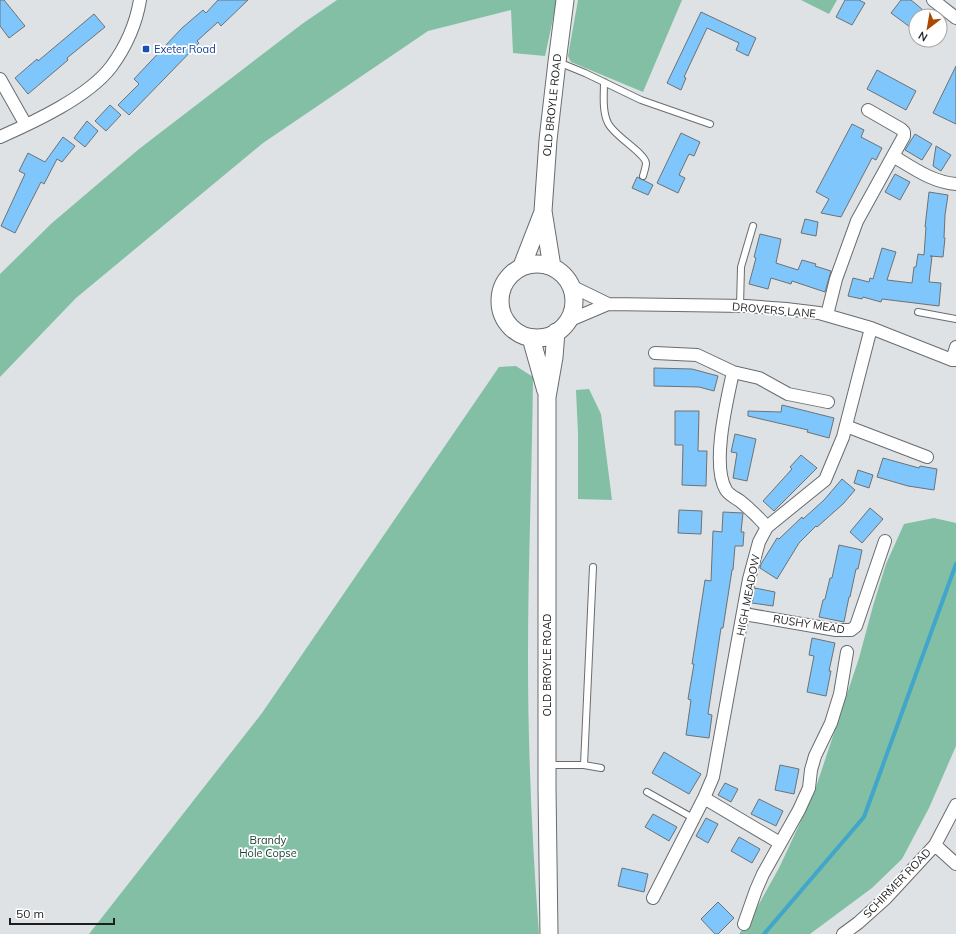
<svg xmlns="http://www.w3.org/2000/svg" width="956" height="934" font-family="Mulish,sans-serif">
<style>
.green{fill:#82bfa4}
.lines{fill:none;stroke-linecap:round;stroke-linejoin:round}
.stream{stroke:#41a6c9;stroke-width:4}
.building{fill:#7ec6fb;stroke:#6e7274}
.lane-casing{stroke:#696c6f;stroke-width:8}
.street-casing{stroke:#696c6f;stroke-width:14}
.secondary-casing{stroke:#696c6f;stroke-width:19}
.lane{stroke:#fff;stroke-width:6}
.street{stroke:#fff;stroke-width:12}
.secondary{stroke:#fff;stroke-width:17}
.transit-dot{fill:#1a4fb4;stroke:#fff;stroke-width:1.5}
.labels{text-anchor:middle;stroke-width:3.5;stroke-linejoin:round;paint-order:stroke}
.transit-label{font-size:11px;fill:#164399;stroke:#fff;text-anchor:start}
.street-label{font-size:11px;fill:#1d1e1f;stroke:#fff}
.park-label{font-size:11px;fill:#1b4434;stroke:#fff}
</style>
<rect width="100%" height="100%" fill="#dee2e5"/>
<path class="green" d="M337 0H557L545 56 513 53 511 10 428 31 263 143 76 298 0 377V274L52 223 139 149 302 24Z
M578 0H682L643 92 571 62 568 56Z
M801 0H837L829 14Z
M516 366 533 377C532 471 528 565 528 658 528 750 532 842 539 934H89L262 713 499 367Z
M589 389 601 414 612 500 578 499V434L576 390Z
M934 518 956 523V746L929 808 902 859 872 888 810 934H739L755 911 779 868 814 793 859 658 873 606 886 564 904 524Z"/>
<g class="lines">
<path class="stream" d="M764 934 864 817 956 564"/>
</g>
<path class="building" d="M0 0H4L25 26 9 38 0 26Z
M218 0H248L221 26 218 22 197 41 199 43 129 115 118 105 139 84 134 79 182 28 203 10 206 13Z
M845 0H859L865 3 852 25 836 17Z
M901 0H911L923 10 919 16H916V19L910 27 891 13Z
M701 12 756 38 748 56 736 50 739 43 707 28 684 77 686 78 681 90 667 83Z
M94 14 105 27 67 58 68 60 28 94 15 78 37 59 38 61Z
M956 66V124L933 113Z
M877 70 916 91 906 110 867 89Z
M110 105 121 115 106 131 95 121Z
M87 121 98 131 85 147 74 138Z
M852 124 864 130 861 137 882 148 876 160 872 158 841 217 821 213 829 199 816 192Z
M681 133 700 142 694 156 689 154 679 175 685 178 678 193 657 183Z
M915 134 932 144 922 160 905 150Z
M63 137 75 146 62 162 57 159 44 184 41 182 15 233 1 226 25 174 19 171 28 153 45 162Z
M936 146 951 155 941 171 933 166Z
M895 174 910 182 900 200 885 192Z
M637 177 653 185 648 195 632 188Z
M929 192 948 195 945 215 944 238H945L943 257 930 256H932L929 282 941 283 939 306 882 299 881 302 863 297 862 299 848 296 853 278 869 282 870 278 873 279 882 248 896 252 887 280 912 283 914 267H916L918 254 924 255 926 227H925Z
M805 219 818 222 816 236 801 233Z
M760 234 781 239 776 263 798 270 802 260 816 264 815 266 831 271 825 292 792 281 791 284 771 278 768 289 749 284 756 258 754 257Z
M654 368 692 369 718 376 714 391 699 387 654 386Z
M782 405 834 418 829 438 807 432 808 430 748 416V411L781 412Z
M675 411H699L698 451H707L706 486 682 485 683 445H675Z
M735 434 756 439 747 481 733 478 737 453 731 452Z
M801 455 817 468 774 511 763 501 792 469 790 467Z
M883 458 919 468 920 466 937 469 934 490 908 486 877 477Z
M858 470 873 475 869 488 854 483Z
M842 479 855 490 843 504 817 527 816 526 799 543 777 579 760 568 761 564 777 538 779 539 802 517 803 519 824 500Z
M870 508 883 519 862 543 850 532Z
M679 510 702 511 701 534 678 533Z
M723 512 743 513 741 532H744L743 546H735L733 570H732L723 628H721L708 714 712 715 709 738 686 735 691 700 688 699 694 664H692L705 580 711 581 713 531 722 532Z
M839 545 862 550 858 569H856L850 597H849L844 622 819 617 823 600 825 599 830 578H832Z
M755 588 775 592 773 606 752 603Z
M812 638 835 643 829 671H831L826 696 807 692 814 656 809 655Z
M664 752 701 774 689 794 652 773Z
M780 765 799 769 794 794 775 790Z
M725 783 738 789 731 802 718 795Z
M759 799 783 811 776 826 751 814Z
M653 814 677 827 669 841 645 827Z
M706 818 718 824 708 843 696 836Z
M739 837 760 849 752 863 731 851Z
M622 868 648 874 644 892 618 886Z
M718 902 734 918 718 934H715L701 919Z"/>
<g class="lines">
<g class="lane-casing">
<path id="lane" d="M558 62 585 73 641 100 710 124
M604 82C604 94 602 111 608 123 614 136 645 153 646 163 646 167 644 172 643 176
M740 306 741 267 753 226
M918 312 956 319
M548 765H584L601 768
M584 765 593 567
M647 792 693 818"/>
</g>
<g class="street-casing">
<path id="street" d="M933 0 956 18
M0 79 26 125
M0 137C34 122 88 97 111 67 125 48 136 24 140 0
M893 156C913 168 932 182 956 184
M571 286 608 304
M827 315 836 279 857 221 904 136V132L901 129 868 110
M568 321 608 304 746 306 786 309 819 313 871 328 952 360H956
M655 353 697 355 733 372 759 378 788 394 828 402
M952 360 956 347
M733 372C727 400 711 465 726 490 729 495 736 498 740 501 750 509 759 518 767 527
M846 426 927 457
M744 614 836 630H851L856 626 885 541
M704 798 780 843
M935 845 956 864
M653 898 704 798 713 777 749 579 759 542 767 527 825 480 843 437 871 328
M744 924 756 890 763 874 799 810 809 788 811 770 815 756 831 723 840 694 847 652
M843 934 858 923 886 898 935 845 956 805"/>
</g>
<g class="secondary-casing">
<path id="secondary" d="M500 301a37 37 0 1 1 74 0a37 37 0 1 1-74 0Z
M522 266 543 212
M552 267 543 211 548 140 557 62 565 0
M531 338 546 391
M549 934 547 788V397L554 357 556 332"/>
</g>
<use href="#lane" class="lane"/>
<use href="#street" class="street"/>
<use href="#secondary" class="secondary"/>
</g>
<rect class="transit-dot" x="142" y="45" width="8" height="8" rx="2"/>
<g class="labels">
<g class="transit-label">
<text x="154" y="53">Exeter Road</text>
</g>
<g class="street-label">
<text transform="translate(552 105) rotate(-84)" y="4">OLD BROYLE ROAD</text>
<text transform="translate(774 310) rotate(5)" y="4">DROVERS LANE</text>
<text transform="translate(748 595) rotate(-79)" y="4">HIGH MEADOW</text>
<text transform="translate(809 624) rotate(9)" y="4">RUSHY MEAD</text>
<text transform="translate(547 665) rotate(-90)" y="4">OLD BROYLE ROAD</text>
<text transform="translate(897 883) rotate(-46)" y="4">SCHIRMER ROAD</text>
</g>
<g class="park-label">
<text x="268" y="844">Brandy<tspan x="268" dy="13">Hole Copse</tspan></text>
</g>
</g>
<g transform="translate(928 28) rotate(211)"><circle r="19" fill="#ffffff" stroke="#a5a5a5"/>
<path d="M0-3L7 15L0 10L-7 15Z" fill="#aa4901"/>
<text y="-6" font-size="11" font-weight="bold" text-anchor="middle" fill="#1d1e1f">N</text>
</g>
<path d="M10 918v6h104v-6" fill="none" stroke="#1d1e1f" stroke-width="2"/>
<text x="16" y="918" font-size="12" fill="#1d1e1f" stroke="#ffffff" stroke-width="3" paint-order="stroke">50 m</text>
</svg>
